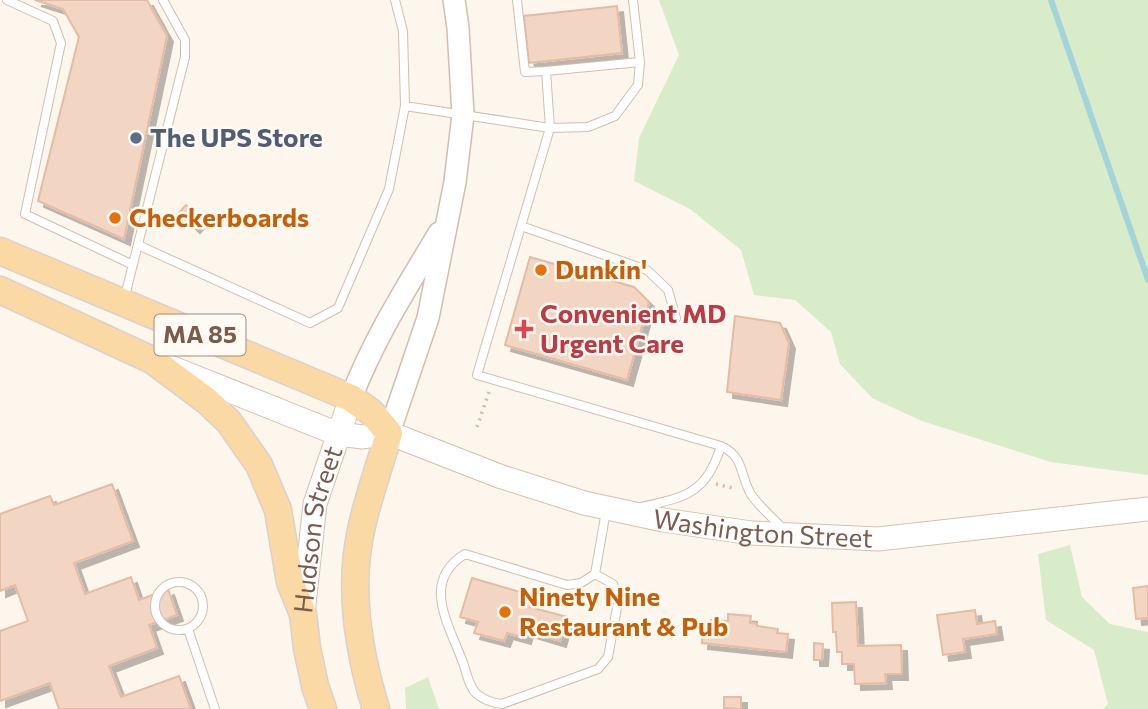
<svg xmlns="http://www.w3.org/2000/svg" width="1148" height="709" font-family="Commissioner,sans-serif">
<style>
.green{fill:#d8ecc9}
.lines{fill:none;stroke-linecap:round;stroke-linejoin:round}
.stream{stroke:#a5d3da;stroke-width:6}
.building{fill:#f3d5c3;stroke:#e6bba3;stroke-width:2;filter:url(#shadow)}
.service-casing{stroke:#d1beb0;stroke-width:10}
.tertiary-casing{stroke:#d1beb0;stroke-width:24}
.secondary-casing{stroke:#d6c0b0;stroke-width:25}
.primary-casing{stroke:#dad1cd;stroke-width:29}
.path{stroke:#d9b8a5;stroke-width:3.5;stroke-dasharray:2 5;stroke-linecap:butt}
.service{stroke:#fff;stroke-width:8}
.tertiary{stroke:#fff;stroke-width:21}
.secondary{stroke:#fff;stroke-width:23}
.primary{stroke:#fbd9a5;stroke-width:26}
.service-dot{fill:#5c6f8a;stroke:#fffaf3;stroke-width:2.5}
.food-dot{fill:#e8710a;stroke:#fffaf3;stroke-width:2.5}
.health-dot{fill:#e0444e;stroke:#fffaf3;stroke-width:2.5}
.labels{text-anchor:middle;stroke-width:5;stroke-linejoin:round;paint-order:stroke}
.shield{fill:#fffaf3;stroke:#a28b7f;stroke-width:2}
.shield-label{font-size:24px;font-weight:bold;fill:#7a5c4d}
.service-label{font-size:26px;font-weight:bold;fill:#4e5e75;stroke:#fffaf3;text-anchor:start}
.food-label{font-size:26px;font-weight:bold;fill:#c56008;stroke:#fffaf3;text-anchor:start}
.health-label{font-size:26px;font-weight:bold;fill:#be3a42;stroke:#fffaf3;text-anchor:start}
.street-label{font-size:26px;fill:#7a5c4d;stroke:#fffaf3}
</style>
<defs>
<filter id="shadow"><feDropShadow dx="6" dy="6" stdDeviation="0" flood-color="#0004"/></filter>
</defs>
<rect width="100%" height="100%" fill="#fdf6ec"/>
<path class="green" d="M659 0H1148V475L1051 462 922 421 872 398 840 364 831 332 795 300 754 295 741 250 690 209 634 181 639 138 679 55Z
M1070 545 1082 597 1110 624 1148 632V709H1103L1108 704 1094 650 1046 620 1038 554Z
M428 677 439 709H406L405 688Z"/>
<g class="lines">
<path class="stream" d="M1051 0 1148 280"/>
</g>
<path class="building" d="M35 0H147L167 36 124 239 38 201 79 37 63 9Z
M617 6 622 53 529 63 524 16Z
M186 205 201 219 194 227 179 213Z
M530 257 634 287 649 302 627 380 505 345Z
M735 316 780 323 789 343 781 400 727 392Z
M112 484 133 541 74 563 85 594 131 577 139 600 168 589 177 615 149 625 157 648 109 666 121 697 179 676 191 709H59L50 683 0 701V631L28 621 15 585 0 591V514L50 496 54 505Z
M472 578 534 596 530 607 567 617 560 641 527 631 525 638 507 633 504 641 474 633 478 622 460 617Z
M1148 586V618L1136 619 1133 588Z
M856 602 858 646 901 645 902 674H885L886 683 855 684 854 664H842V652H837L836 632H833L832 603Z
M975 610 977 624 995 621 997 634 963 639 965 652 943 655 937 615Z
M728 614 751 616 750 623 757 624V626L778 629 777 633 788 634 786 652 702 643 703 628 710 629 711 620 728 621Z
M814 643 823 644 822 660H814Z
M724 697H741V709L724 708Z"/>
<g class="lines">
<g class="service-casing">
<path id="service" d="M7 0 53 21 61 43 25 214 133 265
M517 0 525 72 546 71
M633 0 640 62
M640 62 638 85 615 116 588 127 550 128 546 71Z
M405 106 550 128 477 375 721 446C746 458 739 476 752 496 761 508 773 518 783 529
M521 226 647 270 668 290 676 318
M138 245 310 323 338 308 389 189 405 106 403 31 395 0
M124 300 185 57V40L163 0
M641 507C687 497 706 493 721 446
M595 574 581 583 567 585 465 554C421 581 448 623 462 660 466 670 469 688 477 694 485 701 493 703 502 704L598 669 608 657 619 597 613 584 595 574 606 511
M155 606a24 24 0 1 1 48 0a24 24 0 1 1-48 0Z
M188 629 215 709"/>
</g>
<g class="tertiary-casing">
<path id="tertiary" d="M351 398C375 336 406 289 439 233
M389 433 428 318 455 182 463 115 458 28 454 0"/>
</g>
<g class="secondary-casing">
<g id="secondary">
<path id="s1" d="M170 367 338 434 363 437 389 433 499 476 584 503 663 520 751 533 878 539 1148 509"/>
<path id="s2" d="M303 614 315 504 351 398"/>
</g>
</g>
<g class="primary-casing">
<path id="primary" d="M0 251 351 398 371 412 389 433C378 472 362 513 357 554 351 605 361 660 376 709
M0 290 152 360 207 401 229 422 259 465 278 510 290 582 303 614 307 648 315 686 323 709"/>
</g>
<path class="path" d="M477 427 489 392
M716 484 733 488"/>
<use href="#service" class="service"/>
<use href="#tertiary" class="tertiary"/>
<use href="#secondary" class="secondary"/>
<use href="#primary" class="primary"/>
</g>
<circle class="service-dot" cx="136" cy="138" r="7"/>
<g class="food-dot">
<circle cx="115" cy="218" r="7"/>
<circle cx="541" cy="270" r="7"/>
<circle cx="505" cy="612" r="7"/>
</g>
<path class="health-dot" d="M520.5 318.5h7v7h7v7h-7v7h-7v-7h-7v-7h7z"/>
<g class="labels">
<rect class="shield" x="154.5" y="314.5" width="91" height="41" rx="5"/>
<g class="shield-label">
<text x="200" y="343">MA 85</text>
</g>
<g class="service-label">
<text x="150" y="147">The UPS Store</text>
</g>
<g class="food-label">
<text x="129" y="227">Checkerboards</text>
<text x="555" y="279">Dunkin'</text>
<text x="519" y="606">Ninety Nine<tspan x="519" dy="30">Restaurant &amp; Pub</tspan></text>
</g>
<g class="health-label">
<text x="540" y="323">Convenient MD<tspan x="540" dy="30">Urgent Care</tspan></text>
</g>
<g class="street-label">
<text dy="9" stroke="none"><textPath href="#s1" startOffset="621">Washington Street</textPath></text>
<text dy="9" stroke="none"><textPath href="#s2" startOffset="86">Hudson Street</textPath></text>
</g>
</g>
</svg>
